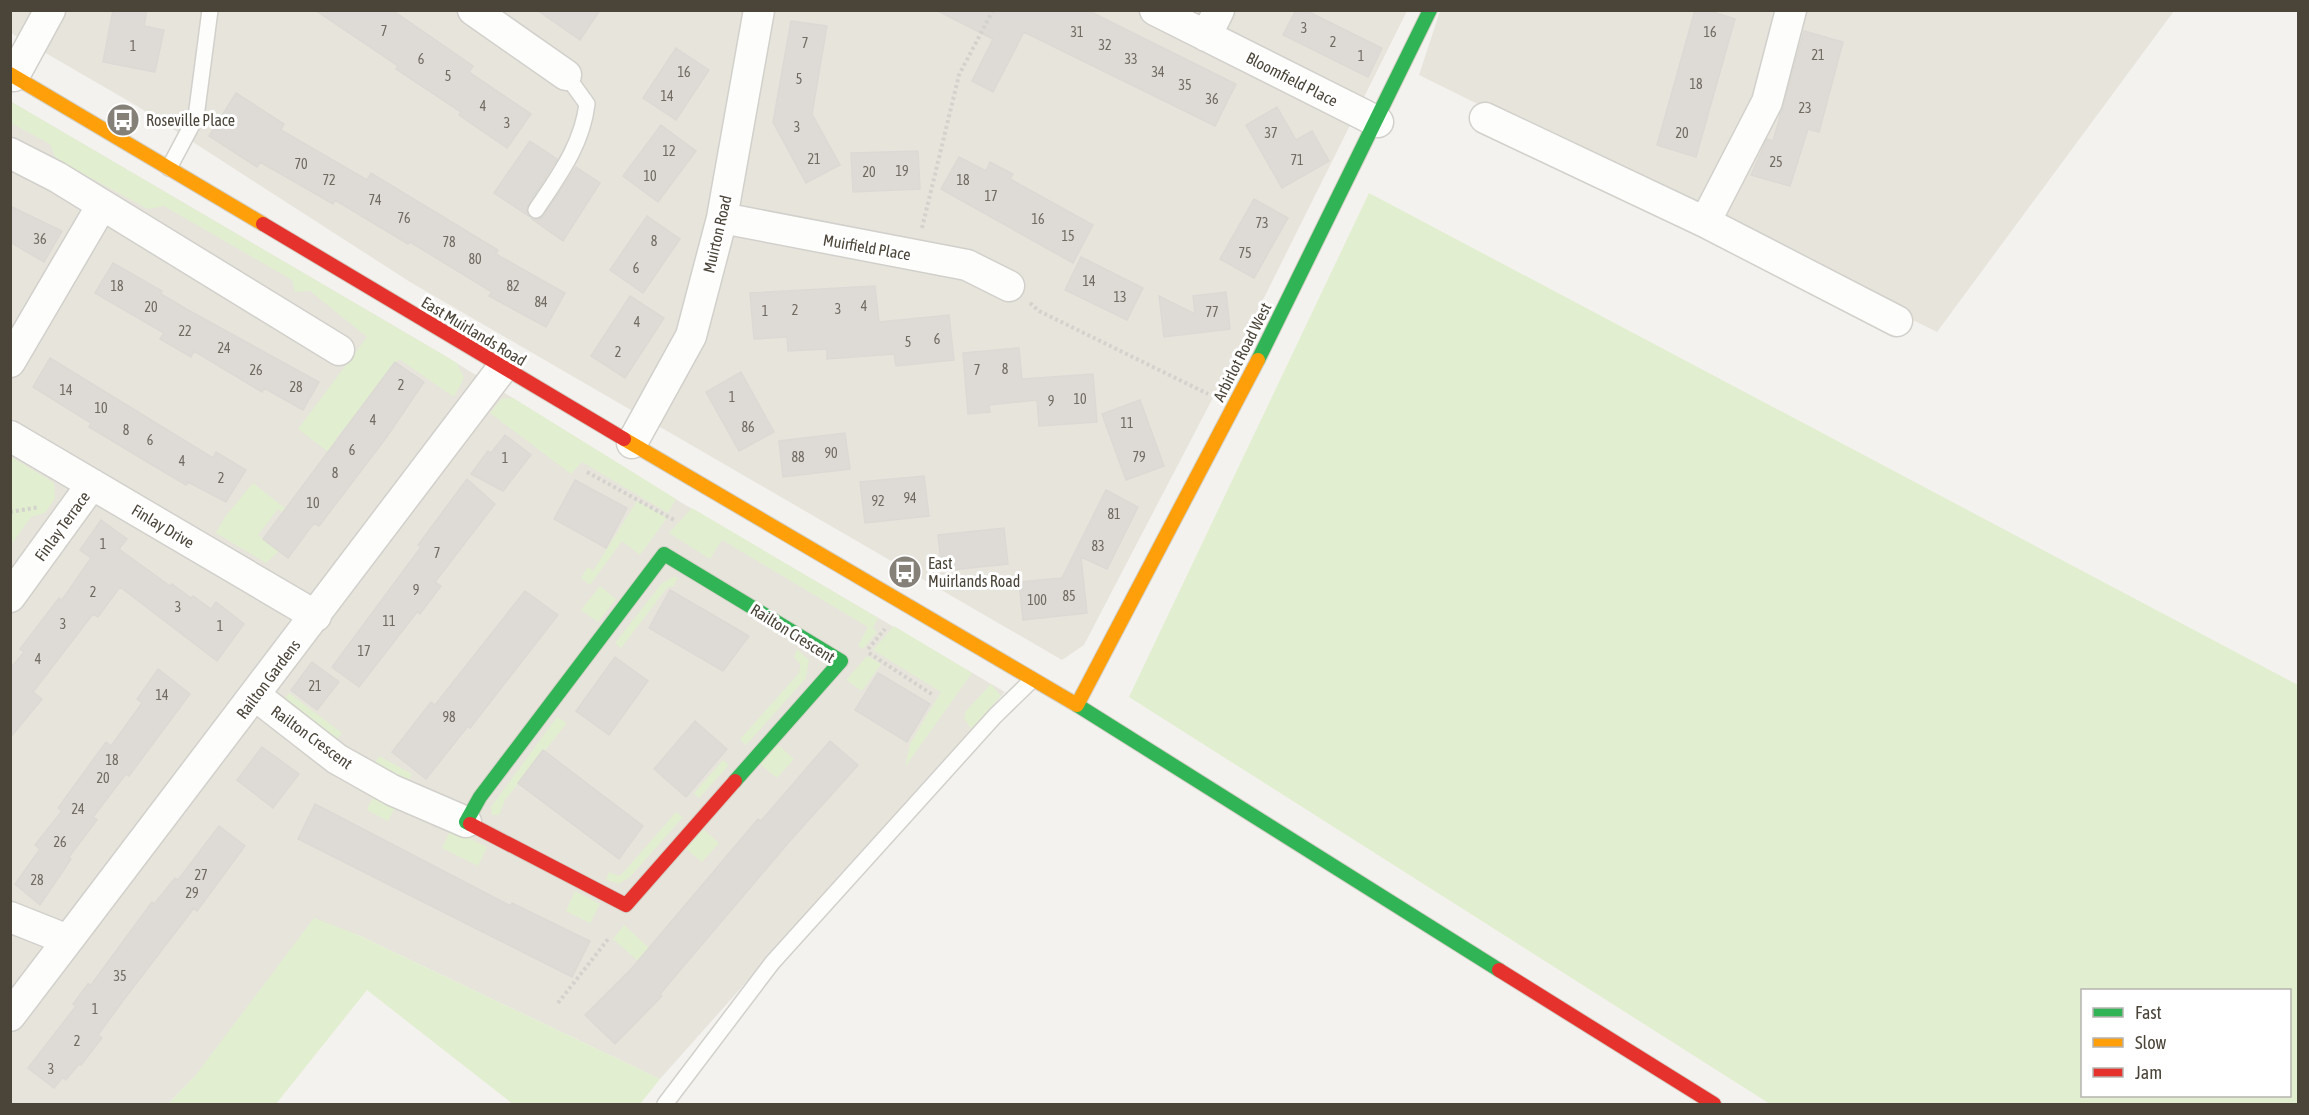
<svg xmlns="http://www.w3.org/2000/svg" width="2309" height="1115" font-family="'Asap Condensed',sans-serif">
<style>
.residential{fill:#e7e4dc}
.green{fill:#e1eecf;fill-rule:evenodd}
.building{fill:#dedbd6;stroke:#dcd9d4;stroke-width:1.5}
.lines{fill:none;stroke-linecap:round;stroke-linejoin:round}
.lane-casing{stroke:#d2d0cb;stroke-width:18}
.street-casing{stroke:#d2d0cb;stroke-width:33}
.fast-casing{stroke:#d3cfc5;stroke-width:16}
.slow-casing{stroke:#d3cfc5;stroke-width:16}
.jam-casing{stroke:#d3cfc5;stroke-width:16}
.path{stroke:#d3d2cc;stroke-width:4;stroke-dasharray:3 3;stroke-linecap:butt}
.lane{stroke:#fdfdfc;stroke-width:15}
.street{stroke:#fdfdfc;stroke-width:30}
.fast{stroke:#30b455;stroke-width:14}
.slow{stroke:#ff9f0a;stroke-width:14}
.jam{stroke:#e5322d;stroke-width:14}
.labels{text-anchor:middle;stroke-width:6;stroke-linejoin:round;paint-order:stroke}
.number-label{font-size:14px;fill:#706a61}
.street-label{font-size:16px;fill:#4b4439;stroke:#fff}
.poi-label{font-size:16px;fill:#4b4439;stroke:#fff;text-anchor:start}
</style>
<rect width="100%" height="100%" fill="#f4f2ee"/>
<path class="residential" d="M11 10 1407 11 1241 344 1084 645 1062 660 410 282 137 106 11 33Z
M1440 11H2174L1937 332 1419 75Z
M10 101 442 354 682 503 1005 692 660 1079 356 934 195 1076 168 1104H11Z"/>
<path class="green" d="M10 101 457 363 464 378 454 397 399 359 336 439 340 442 331 454 298 429 367 337 310 291 295 292 292 280 164 206 148 209 56 159 50 144 11 123Z
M1369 193 2298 685V1104H1770L1129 697ZM2082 990H2290V1096H2082Z
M513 398 676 499 668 513 582 462 571 474 490 413 501 399Z
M10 456 54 483 55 499 45 513 31 517 11 545Z
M253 483 286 509 282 512 278 509 258 535 279 551 266 563 216 533 225 517Z
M637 501 667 518 640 555 622 541 590 585 581 578 588 567 593 571Z
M692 508 878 618 873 628 877 632 863 649 858 646 868 627 722 540 710 559 669 533Z
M673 577H678L674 586 667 588 621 648 615 643 662 583Z
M600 586 616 599 598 622 581 610Z
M894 626 972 673 905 767 910 744 941 692 873 650Z
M797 649 809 660 806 678 746 745 740 739 799 673 800 664 794 657Z
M867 656 881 664 862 691 846 680Z
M991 684 1001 696 971 729 964 718 966 711Z
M289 693 342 733 335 741 283 701Z
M557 717 567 723 505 800 499 815H492L491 807Z
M777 744 794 759 777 778 760 764Z
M379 756 412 774 409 781 375 763Z
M723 760 729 765 699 798 694 793Z
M376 791 398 802 388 821 367 810Z
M676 812 683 817 631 876 619 884 606 880 609 872 618 876 622 874Z
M451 829 487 847 478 866 442 848Z
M703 829 719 843 702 862 686 849Z
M575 891 600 904 590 923 566 911Z
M314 918 356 934 660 1079 640 1104H513L367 990 276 1104H168L195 1076Z
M624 925 649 948 638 961 613 939Z"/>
<path class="building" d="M113 10H147L144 26 164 30 155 72 103 62Z
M315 10H392L473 66 469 72 531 114 507 148 459 115 461 112 396 69 398 66Z
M537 10H600L580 40Z
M936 10H1087L1236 84 1215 126 1024 32 993 92 972 81 993 39Z
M1296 10H1305L1382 48 1368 77 1283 35Z
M1695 10H1707L1735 19 1696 157 1657 145Z
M791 21 827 26 812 114 840 165 806 183 773 122Z
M1804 31 1843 42 1819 132 1808 129 1790 186 1751 175 1767 139 1773 141Z
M676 48 709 70 676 120 643 98Z
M236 93 284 124 281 130 367 180 371 173 498 250 496 254 565 293 546 327 489 296 492 292 410 242 408 244 335 200 333 204 260 162 257 167 209 136Z
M1277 107 1296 140 1312 131 1329 161 1282 188 1246 125Z
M661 125 696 151 658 202 623 176Z
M530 141 557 159 528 205 526 210 530 217 494 193Z
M918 151 920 189 853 192 851 153Z
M959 157 986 171 990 162 1013 174 1010 179 1093 225 1073 263 941 189Z
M576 167 600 183 563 241 532 219H540L544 215Z
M1254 199 1288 218 1254 278 1220 259Z
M10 206 62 231 44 262 10 242Z
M647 216 680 239 643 293 610 270Z
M1081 257 1143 288 1127 320 1065 290Z
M113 263 162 291 161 294 188 310 319 382 303 410 264 388 262 392 194 351 191 357 160 339 164 333 95 293Z
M875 286 879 322 949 315 954 360 896 366 894 354 827 359V349L788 351 787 337 754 339 750 293Z
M1226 292 1230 329 1164 337 1159 296 1195 314 1193 296Z
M630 296 664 318 625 378 591 356Z
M1019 348 1022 379 1093 374 1097 422 1039 426 1037 400 989 405 990 412 968 414 963 353Z
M50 358 213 458 216 452 246 470 226 502 188 482 186 485 159 469 89 427 91 423 33 387Z
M395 362 424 382 386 438 319 526 314 523 288 558 263 539Z
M741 372 774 432 739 451 706 392Z
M1140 400 1164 466 1126 480 1102 414Z
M845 433 850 469 783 477 779 441Z
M505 435 531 455 503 491 471 474 488 451 491 453Z
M924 476 929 516 865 523 860 482Z
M467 479 495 504 435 582 441 586 420 614 417 612 359 687 332 667 421 547 418 545Z
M575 480 627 508 606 548 554 519Z
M1106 490 1138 507 1107 569 1081 557 1087 613 1023 620 1019 582 1062 578Z
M101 520 127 539 119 549 170 586 172 584 191 598 193 596 211 609 216 602 244 624 217 661 120 587 98 617 93 614 33 692 42 699 10 738V669L24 652 20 649 59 598 62 600 91 558 80 550Z
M1004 528 1008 564 942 571 938 535Z
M670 590 749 636 723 671 649 628Z
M525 591 558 615 470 728 468 726 426 779 392 752 431 702 435 705Z
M615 657 648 681 609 735 576 711Z
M312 662 339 682 317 710 291 690Z
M158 669 190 694 129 776 126 774 93 817 97 820 69 857 71 859 40 905 15 884 40 849 35 845 62 811 58 808 106 742 111 746 142 703 137 699Z
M878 673 930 704 907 742 855 710Z
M695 721 727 749 686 797 654 769Z
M830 741 858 765 789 842 660 994 662 996 615 1044 585 1015 632 968 758 819 761 821Z
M262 747 299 774 273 808 237 780Z
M543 750 643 826 619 859 518 783Z
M315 804 511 906 512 903 590 941 572 977 298 839Z
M219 826 245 846 197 911 194 908 125 998 98 1035 102 1038 81 1065 79 1064 66 1080 63 1077 54 1088 28 1068 76 1006 73 1004 88 984 91 985 152 902 154 904 175 878 178 880Z"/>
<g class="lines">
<g class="lane-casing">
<path id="lane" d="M169 168 196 117 210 10
M536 210C559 175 582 145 587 104L566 75
M665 1104 772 963 995 716 1032 680"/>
</g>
<g class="street-casing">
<path id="street" d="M473 10 566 75
M1155 10 1378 122
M1206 36 1219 10
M14 76 50 10
M1485 118 1705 222 1767 102 1791 10
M10 153 57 177 339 350
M722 218 967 265 1009 286
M1705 222 1897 321
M10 362 102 205
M10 436 316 616
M632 443 691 336 722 218 759 10
M10 597 92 484
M256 696 337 759 392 790 466 822
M10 917 68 940 503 367
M10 1016 68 940"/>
</g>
<g class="fast-casing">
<path id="fast" d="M1258 360 1430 10
M664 554 841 661 735 781
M1077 705 1499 970
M470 824 466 822 480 797 664 554"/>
</g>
<g class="slow-casing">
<path id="slow" d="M10 74 263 224
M624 439 1077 705
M1077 705 1258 360"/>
</g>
<g class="jam-casing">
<path id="jam" d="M263 224 624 439
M470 824 626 905 735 781
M1499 970 1714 1104"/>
</g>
<path class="path" d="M922 228 959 75 993 10
M1030 303 1039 311 1208 394
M587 472 674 520
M10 512 39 507
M868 649 885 629
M869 653 933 695
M558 1003 609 938"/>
<use href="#lane" class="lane"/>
<use href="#street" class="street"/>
<use href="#fast" class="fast"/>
<use href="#slow" class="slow"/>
<use href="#jam" class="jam"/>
</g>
<defs>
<g id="bus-disc" transform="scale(1.725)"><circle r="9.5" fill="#868178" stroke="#fff"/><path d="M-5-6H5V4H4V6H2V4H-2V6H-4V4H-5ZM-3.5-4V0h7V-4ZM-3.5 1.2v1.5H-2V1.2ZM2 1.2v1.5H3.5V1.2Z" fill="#fff"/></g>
</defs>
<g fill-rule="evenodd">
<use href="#bus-disc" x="123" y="120"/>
<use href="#bus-disc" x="905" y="572"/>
</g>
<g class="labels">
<g class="number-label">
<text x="1304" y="33">3</text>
<text x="384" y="36">7</text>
<text x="1077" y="37">31</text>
<text x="1710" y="37">16</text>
<text x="1333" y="47">2</text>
<text x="805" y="48">7</text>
<text x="1105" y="50">32</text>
<text x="133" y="51">1</text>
<text x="1818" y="60">21</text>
<text x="1361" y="61">1</text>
<text x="421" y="64">6</text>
<text x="1131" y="64">33</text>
<text x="684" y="77">16</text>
<text x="1158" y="77">34</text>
<text x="448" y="81">5</text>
<text x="799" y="84">5</text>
<text x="1696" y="89">18</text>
<text x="1185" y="90">35</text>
<text x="667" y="101">14</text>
<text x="1212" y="104">36</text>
<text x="483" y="111">4</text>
<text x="1805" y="113">23</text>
<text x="507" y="128">3</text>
<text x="797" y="132">3</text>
<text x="1271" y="138">37</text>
<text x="1682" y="138">20</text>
<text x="669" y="156">12</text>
<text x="814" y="164">21</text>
<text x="1297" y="165">71</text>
<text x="1776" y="167">25</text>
<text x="301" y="169">70</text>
<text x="902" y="176">19</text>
<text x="869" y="177">20</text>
<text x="650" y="181">10</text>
<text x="329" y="185">72</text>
<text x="963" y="185">18</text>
<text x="991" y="201">17</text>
<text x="375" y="205">74</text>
<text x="404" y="223">76</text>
<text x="1038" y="224">16</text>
<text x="1262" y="228">73</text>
<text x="1068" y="241">15</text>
<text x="40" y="244">36</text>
<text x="654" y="246">8</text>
<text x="449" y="247">78</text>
<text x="1245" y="258">75</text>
<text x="475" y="264">80</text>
<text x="636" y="273">6</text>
<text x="1089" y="286">14</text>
<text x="117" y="291">18</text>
<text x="513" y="291">82</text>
<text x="1120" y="302">13</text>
<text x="541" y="307">84</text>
<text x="864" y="311">4</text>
<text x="151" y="312">20</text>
<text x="838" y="314">3</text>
<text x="795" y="315">2</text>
<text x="765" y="316">1</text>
<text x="1212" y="317">77</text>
<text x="637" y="327">4</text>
<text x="185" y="336">22</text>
<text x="937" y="344">6</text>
<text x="908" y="347">5</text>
<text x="224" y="353">24</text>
<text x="618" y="357">2</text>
<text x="1005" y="374">8</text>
<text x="256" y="375">26</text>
<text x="977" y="375">7</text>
<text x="401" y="390">2</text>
<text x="296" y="392">28</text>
<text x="66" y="395">14</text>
<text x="732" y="402">1</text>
<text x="1080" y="404">10</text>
<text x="1051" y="406">9</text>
<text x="101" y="413">10</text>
<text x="373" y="425">4</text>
<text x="1127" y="428">11</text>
<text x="748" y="432">86</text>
<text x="126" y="435">8</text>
<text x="150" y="445">6</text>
<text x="352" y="455">6</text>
<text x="831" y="458">90</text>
<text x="798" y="462">88</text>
<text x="1139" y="462">79</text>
<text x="505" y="463">1</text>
<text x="182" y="466">4</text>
<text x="335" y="478">8</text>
<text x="221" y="483">2</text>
<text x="910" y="503">94</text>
<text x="878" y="506">92</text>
<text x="313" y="508">10</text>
<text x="1114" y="519">81</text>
<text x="103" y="549">1</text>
<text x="1098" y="551">83</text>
<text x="437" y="558">7</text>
<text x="416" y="595">9</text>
<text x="93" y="597">2</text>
<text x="1069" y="601">85</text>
<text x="1037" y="605">100</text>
<text x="178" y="612">3</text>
<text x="389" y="626">11</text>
<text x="63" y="629">3</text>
<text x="220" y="631">1</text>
<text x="364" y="656">17</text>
<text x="38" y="664">4</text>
<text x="315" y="691">21</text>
<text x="162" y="700">14</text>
<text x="449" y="722">98</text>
<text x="112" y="765">18</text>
<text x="103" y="783">20</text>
<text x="78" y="814">24</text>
<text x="60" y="847">26</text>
<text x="201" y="880">27</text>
<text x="37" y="885">28</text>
<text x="192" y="898">29</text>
<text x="120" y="981">35</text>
<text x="95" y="1014">1</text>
<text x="77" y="1046">2</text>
<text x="51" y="1074">3</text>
</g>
<g class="street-label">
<text transform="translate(1292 79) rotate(27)" y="6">Bloomfield Place</text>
<text transform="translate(717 234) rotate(-77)" y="6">Muirton Road</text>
<text transform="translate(867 247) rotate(10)" y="6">Muirfield Place</text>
<text transform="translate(474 331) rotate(31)" y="6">East Muirlands Road</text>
<text transform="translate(1242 352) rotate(-63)" y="6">Arbirlot Road West</text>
<text transform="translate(62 526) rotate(-54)" y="6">Finlay Terrace</text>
<text transform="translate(163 526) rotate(31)" y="6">Finlay Drive</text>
<text transform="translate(793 633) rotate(32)" y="6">Railton Crescent</text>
<text transform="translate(268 679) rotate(-53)" y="6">Railton Gardens</text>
<text transform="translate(312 737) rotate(36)" y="6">Railton Crescent</text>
</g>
<g class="poi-label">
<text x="146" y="126">Roseville Place</text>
<text x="928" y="569">East<tspan x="928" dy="18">Muirlands Road</tspan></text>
</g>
</g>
<rect width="2309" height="1115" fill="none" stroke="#4b4439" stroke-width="24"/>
<rect x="2081" y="989" width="210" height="108" fill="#ffffff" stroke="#b7b4b0" stroke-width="1.5"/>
<rect x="2093" y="1008" width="30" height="9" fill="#30b455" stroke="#b7b4b0" stroke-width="1.5"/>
<text x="2135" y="1019" font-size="18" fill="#4b4439">Fast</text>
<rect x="2093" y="1038" width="30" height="9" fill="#ff9f0a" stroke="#b7b4b0" stroke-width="1.5"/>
<text x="2135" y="1049" font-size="18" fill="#4b4439">Slow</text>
<rect x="2093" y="1068" width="30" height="9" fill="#e5322d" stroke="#b7b4b0" stroke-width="1.5"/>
<text x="2135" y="1079" font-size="18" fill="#4b4439">Jam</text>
</svg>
